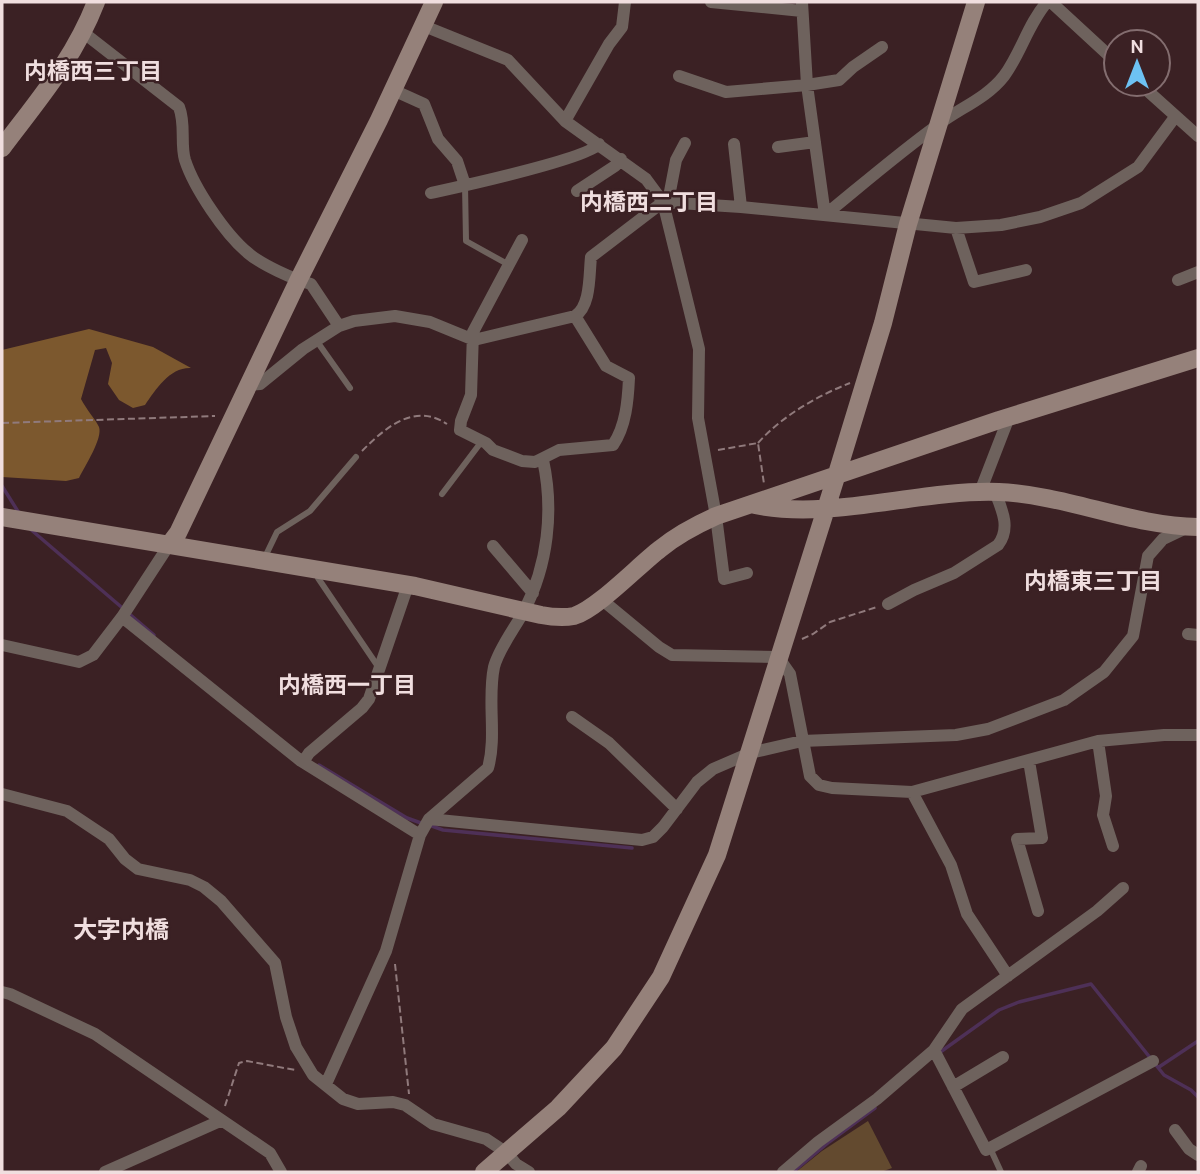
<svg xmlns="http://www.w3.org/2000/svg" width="1200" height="1174" font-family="Overpass,'Noto Sans JP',sans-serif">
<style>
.green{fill:#634a2f}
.forest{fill:#7c582e}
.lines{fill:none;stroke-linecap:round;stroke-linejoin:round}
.stream{stroke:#4e3057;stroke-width:3.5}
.path{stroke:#907a7c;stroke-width:2;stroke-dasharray:7 3.5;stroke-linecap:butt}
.lane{stroke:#6e625d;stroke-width:6}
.street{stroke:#6e625d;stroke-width:12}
.secondary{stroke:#95817a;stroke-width:18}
.labels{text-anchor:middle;stroke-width:5;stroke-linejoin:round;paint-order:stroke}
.neighbourhood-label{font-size:23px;font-weight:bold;fill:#f0dedf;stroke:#3b2124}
.quarter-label{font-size:24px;font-weight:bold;fill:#f0dedf;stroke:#3b2124}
</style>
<rect width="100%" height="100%" fill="#3b2124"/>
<path class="green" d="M868 1121 892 1168 881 1172H796L822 1151Z"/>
<path class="forest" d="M89 329 153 347 191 368C170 367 156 389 145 405L133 408 119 400 108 384 112 363 106 348 95 350 81 399C86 409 96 420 99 427 103 438 85 466 79 478L66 481 2 477V350Z"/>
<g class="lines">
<path class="stream" d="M2 486 19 513
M29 528 154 635
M319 765 407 818 421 823
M429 825 443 830 632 848
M939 1053 999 1010 1019 1002 1091 984 1164 1075 1191 1090 1198 1097
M1159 1067 1198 1041
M793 1172 829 1142 875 1108"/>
<path class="path" d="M2 423 215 416
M758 443C782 416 817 396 850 383
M718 450 758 443 764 484
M362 451C385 428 414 402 447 424
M802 639 813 634 830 622 877 607
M395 964 409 1094
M225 1106 239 1063 247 1061 295 1070"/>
<path class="lane" d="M465 185 466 241 509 265
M316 340 350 388
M442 494 482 441
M264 559 277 532 310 511 356 457
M319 572 318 578 379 668
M990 1148 1001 1172"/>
<path class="street" d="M711 2 802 11
M802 2 807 85 825 215
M1051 2 1116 62
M424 26 508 60 565 121 646 179 663 202 699 349 698 418 716 516 724 579 747 573
M84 33 179 107C186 125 180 143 185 160 194 188 225 234 248 253 262 265 293 279 311 284L339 326
M679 76 726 92 807 85 839 80 853 67 882 47
M1140 84 1198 136
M393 90 424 104 438 139 457 161 465 185
M565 121 609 44 622 27 625 2
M734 144 741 207
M778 147 815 142
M577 191 615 166 621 159
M431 193C458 187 587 159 599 144
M668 202 676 160 685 143
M825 215C863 184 900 152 939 124 960 108 987 98 1004 76 1021 53 1028 24 1047 2
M956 228 974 282 1026 270
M522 240 473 332 471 395 461 421 460 430 486 443 493 450 522 461 535 462 559 450 613 445C626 426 628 400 629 378L606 366 575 316
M1178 280 1198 272
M248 385 260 384 303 349 339 326 354 321 395 316 430 322 474 340 575 316C591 306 589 275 591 257L663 202 741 207 956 228 1001 225 1040 217 1081 203 1138 167 1175 117
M980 492 1009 417
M493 546 533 593
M601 599 659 647 672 655 778 657 790 674 810 776 819 785 832 788 912 792 1098 741 1164 735H1198
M888 604 914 590 954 573 998 545C1011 528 1002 510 995 492
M122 617 301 761 420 835
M1188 634 1198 635
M2 645 79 662 93 655 122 617 169 545
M572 717 609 743 677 809
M1098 741 1106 796 1103 815 1113 846
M1029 761 1042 838 1017 839 1038 911
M303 762 309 753 362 708 369 699 408 585
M912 792 951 865 967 914 1008 976
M2 794 67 811 109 839 125 859 138 869 190 880 204 887 221 901 275 963 286 1017 296 1047 313 1075 343 1099 358 1104 393 1102 405 1105 433 1124 486 1139 507 1153 516 1164 529 1172
M429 819 642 840 653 837 663 827 697 782 713 769 750 753 802 741 956 735 988 729 1064 700 1104 672 1133 636 1148 556 1163 539 1188 527
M2 992 10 994 95 1034 270 1153 281 1172
M934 1050 986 1150 1153 1061
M326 1084 386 951 420 835 429 819 488 768C497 736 487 700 494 667 499 648 515 628 524 611 548 565 554 510 543 460
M953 1087 1003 1057
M1175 1130 1189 1149 1198 1155
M105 1172 220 1121
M783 1172 818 1142 877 1099 934 1050 962 1009 1097 911 1123 888
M1138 1172 1141 1166"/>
<path class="secondary" d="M2 148C38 100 74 59 96 2
M755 505C831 521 920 489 999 492 1067 495 1131 526 1198 527
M2 517 415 586 541 615C552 617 563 618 574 616 597 609 639 565 660 549 677 535 696 525 716 516L999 420 1198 358
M169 545 178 533 298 281 379 120 434 2
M484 1172 558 1108 614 1048 661 977 717 855 836 477 883 323 908 224 976 2"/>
</g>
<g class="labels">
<g class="neighbourhood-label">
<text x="93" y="79">内橋西三丁目</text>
<text x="649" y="210">内橋西二丁目</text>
<text x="1093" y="589">内橋東三丁目</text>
<text x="347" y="693">内橋西一丁目</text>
</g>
<g class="quarter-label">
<text x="121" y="938">大字内橋</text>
</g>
</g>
<rect width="1200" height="1174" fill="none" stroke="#f0dedf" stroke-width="7"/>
<g transform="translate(1137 63)"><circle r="33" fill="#3b2124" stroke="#836d6f" stroke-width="2"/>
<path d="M0-5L12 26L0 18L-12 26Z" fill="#6dc2f3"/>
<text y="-10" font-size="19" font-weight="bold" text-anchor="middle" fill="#f0dedf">N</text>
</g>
</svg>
